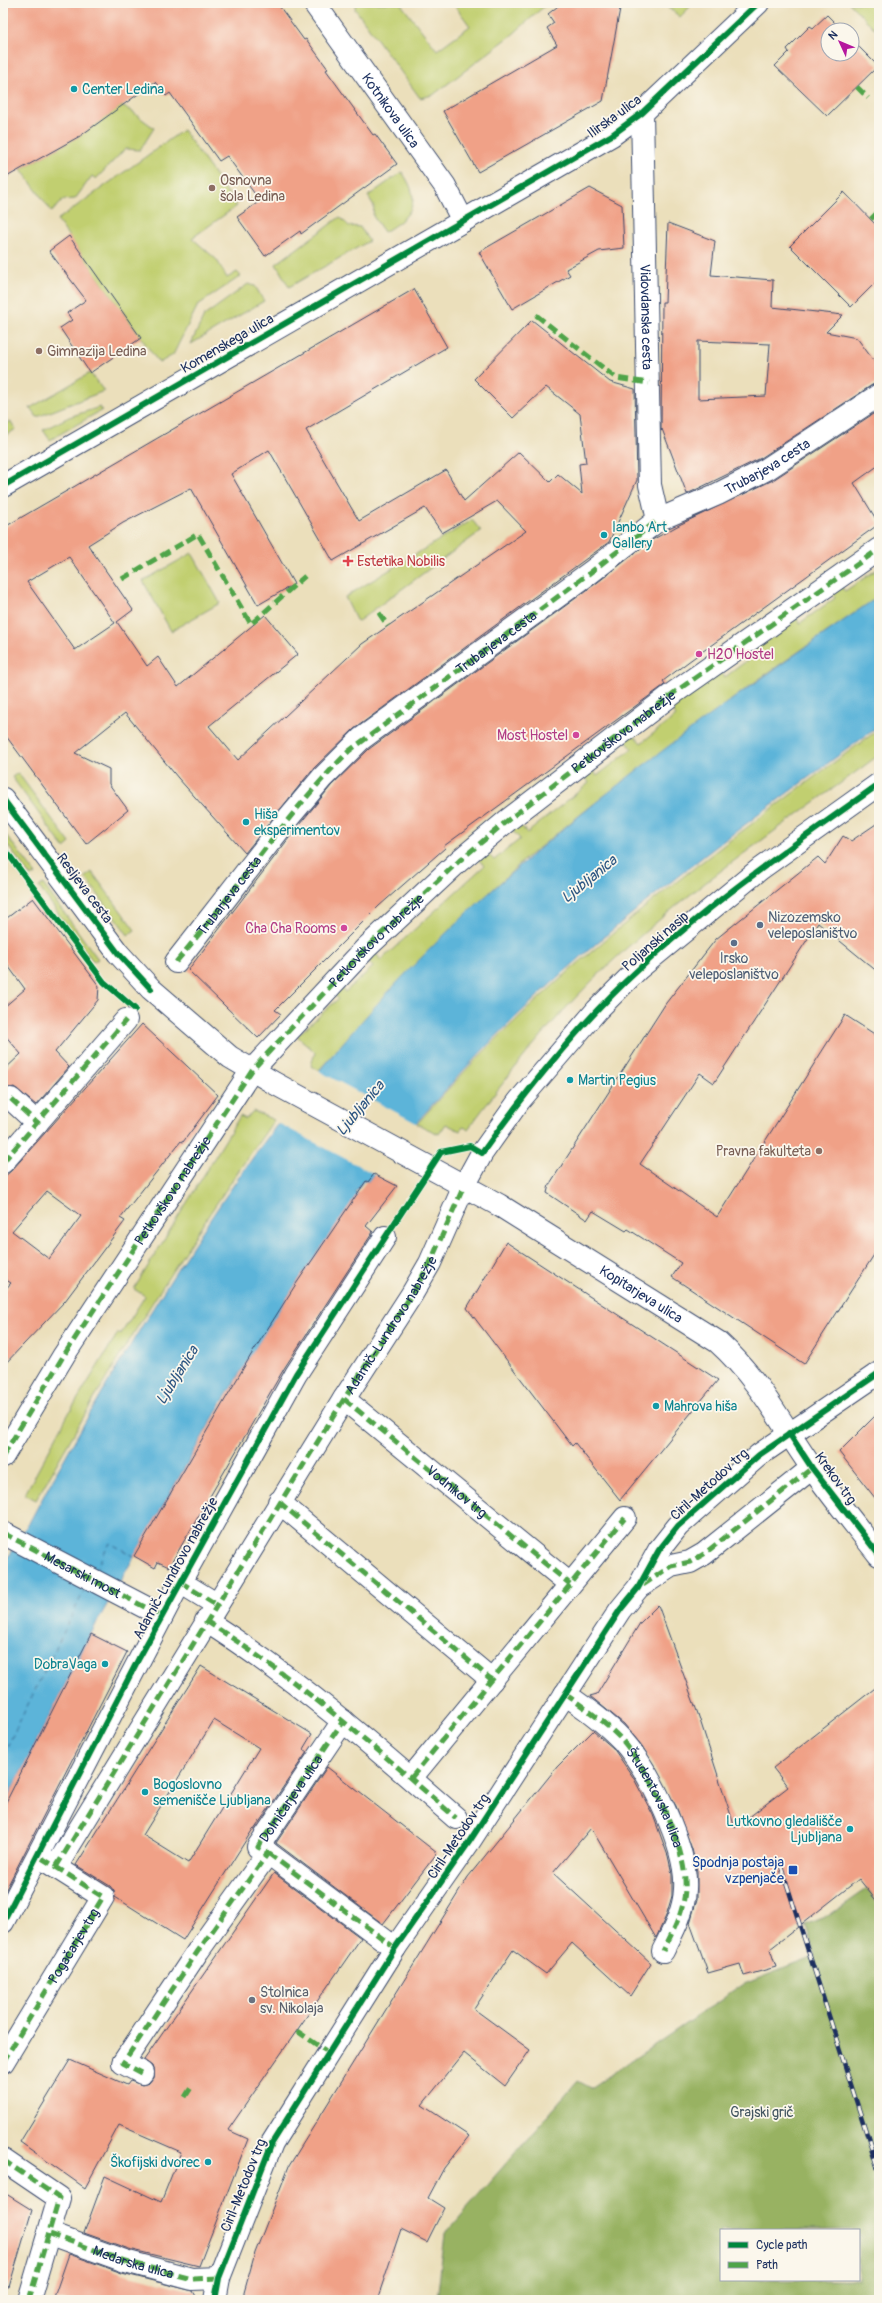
<svg xmlns="http://www.w3.org/2000/svg" width="882" height="2303" font-family="Pangolin,sans-serif">
<style>
.green{fill:#c1cf70;stroke:#6e7f67}
.forest{fill:#98b262;stroke:#5a7060;fill-rule:evenodd}
.water{fill:#5cb4d9;stroke:#3c729c}
.pier{fill:#ebdfbb}
.lines{fill:none;stroke-linecap:round;stroke-linejoin:round}
.ferry{stroke:#2e5783;stroke-width:1;stroke-dasharray:5 4;stroke-linecap:butt}
.building{fill:#f0a187;fill-rule:evenodd}
.minor-casing{stroke:#3a496c;stroke-width:24}
.major-casing{stroke:#3a496c;stroke-width:24}
.minor{stroke:#fff;stroke-width:22}
.major{stroke:#fff;stroke-width:22}
.rail-casing{stroke:#1b2f5e;stroke-width:4.5}
.rail{stroke:#fbf7ec;stroke-width:3;stroke-dasharray:9;stroke-linecap:butt}
.quiet{stroke:#4fa44a;stroke-width:5;stroke-dasharray:10 5;stroke-linecap:butt}
.cycleway-casing{stroke:#fbf7ec;stroke-width:8}
.cycleway{stroke:#00873e;stroke-width:6}
.culture-dot{fill:#0f9aa8;stroke:#fbf7ec;stroke-width:1.5}
.education-dot{fill:#8d6e63;stroke:#fbf7ec;stroke-width:1.5}
.health-dot{fill:#e0444e;stroke:#fbf7ec;stroke-width:1.5}
.hotel-dot{fill:#d1479c;stroke:#fbf7ec;stroke-width:1.5}
.service-dot{fill:#5c6f8a;stroke:#fbf7ec;stroke-width:1.5}
.transit-dot{fill:#1a4fb4;stroke:#fbf7ec;stroke-width:1.5}
.worship-dot{fill:#6b7280;stroke:#fbf7ec;stroke-width:1.5}
.labels{text-anchor:middle;stroke-width:3.5;stroke-linejoin:round;paint-order:stroke}
.culture-label{font-size:14px;fill:#0d838f;stroke:#fbf7ec;text-anchor:start}
.street-label{font-size:14px;fill:#1b2f5e;stroke:#fbf7ec}
.education-label{font-size:14px;fill:#785e54;stroke:#fbf7ec;text-anchor:start}
.health-label{font-size:14px;fill:#be3a42;stroke:#fbf7ec;text-anchor:start}
.hotel-label{font-size:14px;fill:#b23c85;stroke:#fbf7ec;text-anchor:end}
.service-label{font-size:14px;fill:#4e5e75;stroke:#fbf7ec;text-anchor:start}
.transit-label{font-size:14px;fill:#164399;stroke:#fbf7ec;text-anchor:end}
.worship-label{font-size:14px;fill:#5b616d;stroke:#fbf7ec;text-anchor:start}
.park-label{font-size:14px;fill:#445762;stroke:#fbf7ec}
.water-label{font-size:15px;font-style:italic;fill:#2e5783;stroke:#fbf7ec}
</style>
<rect width="100%" height="100%" fill="#fbf7ec"/>
<filter id="ink" filterUnits="userSpaceOnUse"><feTurbulence type="fractalNoise" baseFrequency=".025" numOctaves="2"/><feDisplacementMap in="SourceGraphic" scale="8" xChannelSelector="R" yChannelSelector="G"/><feConvolveMatrix kernelMatrix="1 2 1 2 8 2 1 2 1" color-interpolation-filters="sRGB"/></filter>
<filter id="wash" filterUnits="userSpaceOnUse"><feTurbulence type="fractalNoise" baseFrequency=".012" numOctaves="4" result="noise"/><feDisplacementMap in="SourceGraphic" scale="16" xChannelSelector="R" yChannelSelector="G"/><feGaussianBlur stdDeviation="0.9" result="paint"/><feColorMatrix in="noise" values="0 0 0 0 0 0 0 0 0 0 0 0 0 0 0 0 0 1.4 0 .05"/><feComposite in="paint" operator="in"/></filter>
<g filter="url(#wash)">
<rect width="100%" height="100%" fill="#ebdfbb"/>
<path class="green" d="M356 3H400L437 50 470 26 453 3H548L512 35 433 95 420 98 355 9Z
M663 3H694L680 17Z
M849 3H879V33Z
M121 106 130 110 154 128 140 150 125 149 96 179 92 176 75 199 62 200 52 212 21 169 79 136Z
M183 130 237 206 192 238 217 260 227 278 237 272 241 276 198 305 173 355 159 363 57 220Z
M402 172C423 202 412 216 384 232L373 216 374 206 368 196Z
M340 217 349 226 360 227 369 241 289 287 276 264Z
M248 284 255 286 264 301 191 344 204 316Z
M90 373 104 391 37 417 30 408Z
M100 407 102 410 50 440 43 430 69 417Z
M10 421 16 429 3 437V425Z
M472 520 481 531 357 622 345 597Z
M192 553 220 603 171 631 143 581Z
M879 568V596L759 679 591 806 525 859 422 957 318 1071 311 1066 315 1052 297 1036 338 999 332 992 339 985 345 992 373 967 365 958 373 950 381 960 484 866 476 856 483 849 494 860 520 839 509 827 517 821 527 833 589 783 581 772 589 766 597 776 632 749 625 739 633 734 641 743 676 716 669 707 719 670 725 677 753 656 748 649 794 615 800 623 835 598 830 590 839 584 845 591Z
M879 729V755C782 827 680 894 594 979 547 1025 507 1077 468 1129L463 1127 460 1131 446 1124 439 1134 417 1124C550 969 716 850 879 729Z
M18 773 70 843 64 848 12 777Z
M3 831 36 874 31 877 3 839Z
M92 872 135 930 128 935 85 877Z
M43 884 98 959 95 961 92 960 39 887Z
M253 1111 274 1120C187 1242 109 1370 36 1500L25 1494 69 1413 118 1333 121 1334 145 1296 134 1289 240 1116 246 1119Z"/>
<path class="forest" d="M867 1889 879 1904V2300H437L445 2233 578 2081 591 2088 744 1984 816 1956 805 1925 828 1916ZM721 2230H859V2280H721Z"/>
<path class="water" d="M879 596V726C724 839 569 951 441 1095 416 1123 390 1152 368 1182L364 1180 355 1192 359 1195 296 1284 222 1402 96 1624 3 1808C3 1753 3 1698 3 1642 3 1624 0 1587 3 1572 6 1558 21 1536 29 1523 55 1474 82 1427 110 1379 183 1257 259 1138 353 1031 503 858 692 726 879 596Z"/>
<path class="pier" d="M317 1070 418 1124 376 1175 276 1122Z"/>
<g class="lines">
<path class="ferry" d="M95 1570 110 1543 134 1556
M3 1755 85 1589"/>
</g>
<g id="blocks">
<path class="building" d="M3 3H277L304 40 306 39 328 69 326 70 373 135 375 134 397 164 301 234 300 231 265 256 237 217 260 201 227 156 219 161 170 93 166 96 155 82 80 136 3 179Z
M562 3H621L603 101 478 172 443 111 557 45 547 28 554 23 548 14Z
M827 15 842 30H828V54H852V40L878 66 827 116 775 66 789 52 787 49 810 26 813 28Z
M590 188 622 205 624 248 599 251 566 269 570 275 512 309 479 252Z
M844 192 879 228V279L851 307 790 246Z
M668 223 715 241 711 275 773 280 772 307 843 315 826 332 857 338 879 368V383L872 385 761 458 687 494 662 429 661 431 662 302H665ZM698 341 770 344 766 396 698 399Z
M69 236 141 338 90 373 60 328 72 320 67 313 86 300 49 251Z
M414 289 447 347 306 430 359 521 446 470 464 501 519 452 550 482 558 474 582 494 579 464 586 463 580 414 546 387 513 418 474 379 532 320 610 382 635 389 637 480 609 542 354 729 312 770 245 853 178 778 125 713 75 753 109 769V784L128 810 86 844 3 732V528ZM269 450 333 561 425 508 442 533 497 501 526 531 362 644 238 760 209 726 298 654 265 615 178 687 158 657 147 666 117 622 133 610 88 545 123 523 191 488 258 605 294 584 231 474ZM69 557 115 623 75 650 27 582Z
M879 410V465L854 483 879 524 688 662 663 681 665 684 663 686 444 846 445 848 379 906 275 1010 281 1014 258 1038 188 970 299 825 331 786 369 749 598 582 652 540 681 524 773 480Z
M879 822V973L818 923 714 1083 700 1073 640 1164 717 1217 845 1015 879 1037V1247L804 1364 672 1277 681 1263 628 1229 626 1231 593 1211 587 1220 547 1193 549 1185 666 1003 716 939 818 857 825 864 843 836 851 841Z
M33 898 99 986 98 1000 55 1052 69 1067 36 1105 14 1087 3 1090V1071L21 1054 3 1033V1008L25 989 3 959V921Z
M142 1024 218 1095 183 1142 181 1141 120 1218 125 1221 65 1301 3 1366V1292L11 1283 3 1278V1178L12 1170ZM47 1191 81 1216 49 1259 12 1231Z
M374 1174 397 1186 366 1226 373 1232 285 1367 169 1567 158 1562 155 1568 134 1556 251 1355 296 1284 366 1181 368 1182Z
M506 1242 718 1380 620 1500 575 1443 572 1446 467 1308Z
M879 1412V1503L839 1452Z
M658 1605 698 1714 735 1828 788 1787 773 1768 879 1685V1904L859 1879 770 1949 776 1967 744 1976 740 1964 708 1973 690 1923 697 1899V1871L692 1849 676 1806 642 1746 624 1724 590 1696 597 1694 640 1623Z
M91 1634 127 1652 3 1895V1808Z
M201 1666 312 1734 303 1749 307 1752 254 1830 253 1829 183 1940 115 1897 114 1891 110 1886 76 1865ZM214 1720 259 1748 188 1863 143 1835Z
M593 1731 613 1748 633 1777 653 1815 668 1856 672 1874V1896L666 1916 656 1938 591 1828 553 1873 651 1963 630 1996 572 1943 546 1974 513 1950 474 2009 530 2050 505 2086 464 2053 422 2105 469 2136 444 2168 428 2198 444 2208 427 2242 401 2229 377 2300H242L255 2253 289 2166 312 2129 468 1877 557 1767Z
M327 1767 437 1853 383 1924 276 1843Z
M274 1873 361 1938 228 2130 248 2139 199 2266 129 2249 84 2233 105 2176 161 2202 181 2152 119 2125 85 2188 20 2142 70 2060 127 2085 130 2081 142 2085 149 2083 153 2078 154 2072 152 2066 144 2060Z
M3 2192 32 2210 9 2287 3 2286Z
M69 2254 122 2273 193 2291 198 2300H53Z"/>
</g>
</g>
<g filter="url(#ink)">
<use href="#blocks" fill-opacity="0" stroke="#3a496c" stroke-width="1"/>
<g class="lines">
<g class="minor-casing">
<g id="minor">
<path id="s1" d="M314 3 445 186 463 221"/>
<path id="s2" d="M642 113 650 485 658 520"/>
<path id="s3" d="M176 962 289 817 322 778 361 739 591 572 658 520 718 494 767 469 879 395"/>
<path d="M11 1099 37 1123"/>
<path d="M3 1162 126 1020"/>
<path id="s4" d="M344 1399 570 1584"/>
<path id="s5" d="M3 1456 64 1355 252 1070 366 948 459 861 508 820 675 692 879 549"/>
<path d="M279 1502 492 1680"/>
<path id="s6" d="M3 1533 162 1616"/>
<path d="M180 1582 216 1604"/>
<path d="M642 1585 671 1566 690 1562 704 1554 812 1468"/>
<path d="M206 1621C296 1678 376 1748 456 1818"/>
<path d="M565 1694C585 1708 605 1722 622 1740 649 1770 688 1848 685 1889 684 1912 673 1931 663 1951"/>
<path d="M411 1778 625 1518"/>
<path d="M268 1853 395 1948"/>
<path id="s7" d="M56 1867 344 1399 412 1294 430 1263 464 1186 482 1153 519 1101 597 1010 638 969 760 869 879 784"/>
<path d="M3 1922 180 1582 296 1374 385 1237"/>
<path d="M3 2062 103 1897 43 1859"/>
<path id="s8" d="M142 2073 123 2063 198 1951 268 1853 258 1847 343 1721"/>
<path d="M3 2160 59 2198 29 2300"/>
<path id="s9" d="M50 2234 125 2261 192 2279 219 2278"/>
<path d="M215 2300 219 2278 272 2143 395 1948 469 1842 620 1610 638 1588 659 1550 678 1526 759 1455 879 1373"/>
</g>
</g>
<g class="major-casing">
<g id="major">
<path d="M3 486 612 135 642 113 758 3"/>
<path id="s10" d="M3 799 118 953 151 989 230 1057 274 1083 499 1205 718 1342C760 1380 781 1424 812 1468 833 1498 857 1527 879 1555"/>
</g>
</g>
<use href="#minor" class="minor"/>
<use href="#major" class="major"/>
<g class="rail-casing">
<path id="rail" d="M781 1866 879 2172"/>
</g>
<use href="#rail" class="rail"/>
<g class="quiet">
<path d="M857 87 868 98"/>
<path d="M871 219 879 211"/>
<path d="M536 315 616 378 649 383"/>
<path d="M122 579 198 534 251 624 305 576"/>
<path d="M379 613 388 626"/>
<path id="s11" d="M176 962C235 893 284 816 349 751L591 572 658 520"/>
<path d="M11 1099 37 1123"/>
<path d="M3 1162 126 1020"/>
<path d="M344 1399 570 1584"/>
<path d="M3 1456 64 1355 252 1070 366 948 459 861 508 820 675 692 879 549"/>
<path d="M279 1502 492 1680"/>
<path d="M3 1533 162 1616"/>
<path d="M180 1582 216 1604"/>
<path d="M643 1585 671 1566 690 1562 704 1554 812 1468"/>
<path d="M206 1621C296 1678 376 1748 456 1818"/>
<path id="s12" d="M565 1694C585 1708 605 1722 622 1740 649 1770 688 1848 685 1889 684 1912 673 1931 663 1951"/>
<path d="M411 1778 625 1518"/>
<path d="M268 1853 395 1948"/>
<path d="M56 1867 344 1399 412 1294 430 1263 464 1186"/>
<path d="M297 2031 329 2053"/>
<path id="s13" d="M3 2062 103 1897 37 1855"/>
<path d="M142 2073 123 2063 198 1951 268 1853 258 1847 343 1721"/>
<path d="M185 2097 192 2086"/>
<path d="M3 2160 59 2198 29 2300"/>
<path d="M50 2234 125 2261 192 2279 219 2278"/>
</g>
<g class="cycleway-casing">
<path id="cycleway" d="M3 486 612 135 642 113 758 3
M3 799 118 953 151 989
M3 847 104 982 135 1009
M789 1433 812 1468 879 1555
M3 1922 139 1658 296 1374 441 1152 470 1146 482 1153C529 1087 580 1023 639 969 713 900 797 843 879 784
M215 2300 219 2278 272 2143 395 1948 469 1842 620 1610 638 1588 659 1550 678 1526 759 1455 879 1373"/>
</g>
<use href="#cycleway" class="cycleway"/>
</g>
</g>
<g class="culture-dot">
<circle cx="74" cy="89" r="4"/>
<circle cx="604" cy="535" r="4"/>
<circle cx="246" cy="822" r="4"/>
<circle cx="570" cy="1080" r="4"/>
<circle cx="656" cy="1406" r="4"/>
<circle cx="105" cy="1664" r="4"/>
<circle cx="145" cy="1792" r="4"/>
<circle cx="850" cy="1829" r="4"/>
<circle cx="208" cy="2162" r="4"/>
</g>
<g class="education-dot">
<circle cx="212" cy="188" r="4"/>
<circle cx="39" cy="351" r="4"/>
<circle cx="819" cy="1151" r="4"/>
</g>
<path class="health-dot" d="M346 555h4v4h4v4h-4v4h-4v-4h-4v-4h4z"/>
<g class="hotel-dot">
<circle cx="699" cy="654" r="4"/>
<circle cx="576" cy="735" r="4"/>
<circle cx="344" cy="928" r="4"/>
</g>
<g class="service-dot">
<circle cx="760" cy="925" r="4"/>
<circle cx="734" cy="943" r="4"/>
</g>
<rect class="transit-dot" x="788" y="1865" width="10" height="10" rx="2"/>
<circle class="worship-dot" cx="252" cy="2000" r="4"/>
<g class="labels">
<g class="culture-label">
<text x="82" y="94">Center Ledina</text>
<text x="612" y="532">Ianbo Art<tspan x="612" dy="16">Gallery</tspan></text>
<text x="254" y="819">Hiša<tspan x="254" dy="16">eksperimentov</tspan></text>
<text x="578" y="1085">Martin Pegius</text>
<text x="664" y="1411">Mahrova hiša</text>
<text x="97" y="1669" text-anchor="end">DobraVaga</text>
<text x="153" y="1789">Bogoslovno<tspan x="153" dy="16">semenišče Ljubljana</tspan></text>
<text x="842" y="1826" text-anchor="end">Lutkovno gledališče<tspan x="842" dy="16">Ljubljana</tspan></text>
<text x="200" y="2167" text-anchor="end">Škofijski dvorec</text>
</g>
<g class="street-label">
<text dy="5" stroke="none"><textPath href="#s1" startOffset="132">Kotnikova ulica</textPath></text>
<text transform="translate(614 116) rotate(-36)" y="5">Ilirska ulica</text>
<text dy="5" stroke="none"><textPath href="#s2" startOffset="204">Vidovdanska cesta</textPath></text>
<text transform="translate(227 343) rotate(-30)" y="5">Komenskega ulica</text>
<text dy="5" stroke="none"><textPath href="#s3" startOffset="781">Trubarjeva cesta</textPath></text>
<text dy="5" stroke="none"><textPath href="#s11" startOffset="456">Trubarjeva cesta</textPath></text>
<text dy="5" stroke="none"><textPath href="#s5" startOffset="963">Petkovškovo nabrežje</textPath></text>
<text transform="translate(85 888) rotate(53)" y="5">Resljeva cesta</text>
<text dy="5" stroke="none"><textPath href="#s11" startOffset="85">Trubarjeva cesta</textPath></text>
<text dy="5" stroke="none"><textPath href="#s5" startOffset="639">Petkovškovo nabrežje</textPath></text>
<text transform="translate(655 941) rotate(-41)" y="5">Poljanski nasip</text>
<text dy="5" stroke="none"><textPath href="#s5" startOffset="315">Petkovškovo nabrežje</textPath></text>
<text dy="5" stroke="none"><textPath href="#s10" startOffset="820">Kopitarjeva ulica</textPath></text>
<text dy="5" stroke="none"><textPath href="#s7" startOffset="637">Adamič-Lundrovo nabrežje</textPath></text>
<text transform="translate(836 1478) rotate(54)" y="5">Krekov trg</text>
<text transform="translate(709 1484) rotate(-42)" y="5">Ciril-Metodov trg</text>
<text dy="5" stroke="none"><textPath href="#s4" startOffset="146">Vodnikov trg</textPath></text>
<text transform="translate(175 1568) rotate(-61)" y="5">Adamič-Lundrovo nabrežje</text>
<text dy="5" stroke="none"><textPath href="#s6" startOffset="90">Mesarski most</textPath></text>
<text dy="5" stroke="none"><textPath href="#s8" startOffset="347">Dolničarjeva ulica</textPath></text>
<text dy="5" stroke="none"><textPath href="#s12" startOffset="140">Študentovska ulica</textPath></text>
<text transform="translate(458 1836) rotate(-56)" y="5">Ciril-Metodov trg</text>
<text dy="5" stroke="none"><textPath href="#s13" startOffset="136">Pogačarjev trg</textPath></text>
<text transform="translate(243 2185) rotate(-68)" y="5">Ciril-Metodov trg</text>
<text dy="5" stroke="none"><textPath href="#s9" startOffset="88">Medarska ulica</textPath></text>
</g>
<g class="education-label">
<text x="220" y="185">Osnovna<tspan x="220" dy="16">šola Ledina</tspan></text>
<text x="47" y="356">Gimnazija Ledina</text>
<text x="811" y="1156" text-anchor="end">Pravna fakulteta</text>
</g>
<g class="health-label">
<text x="357" y="566">Estetika Nobilis</text>
</g>
<g class="hotel-label">
<text x="707" y="659" text-anchor="start">H2O Hostel</text>
<text x="568" y="740">Most Hostel</text>
<text x="336" y="933">Cha Cha Rooms</text>
</g>
<g class="service-label">
<text x="768" y="922">Nizozemsko<tspan x="768" dy="16">veleposlaništvo</tspan></text>
<text x="734" y="963" text-anchor="middle">Irsko<tspan x="734" dy="16">veleposlaništvo</tspan></text>
</g>
<g class="transit-label">
<text x="784" y="1867">Spodnja postaja<tspan x="784" dy="16">vzpenjače</tspan></text>
</g>
<g class="worship-label">
<text x="260" y="1997">Stolnica<tspan x="260" dy="16">sv. Nikolaja</tspan></text>
</g>
<g class="park-label">
<text x="762" y="2117">Grajski grič</text>
</g>
<g class="water-label">
<text transform="translate(589 879) rotate(-39)" y="5">Ljubljanica</text>
<text transform="translate(360 1108) rotate(-50)" y="5">Ljubljanica</text>
<text transform="translate(177 1375) rotate(-58)" y="5">Ljubljanica</text>
</g>
</g>
<rect width="882" height="2303" fill="none" stroke="#fbf7ec" stroke-width="16"/>
<rect x="720" y="2229" width="140" height="52" fill="#fbf7ec" stroke="#a1a7b3"/>
<rect x="728" y="2242" width="20" height="6" fill="#00873e" stroke="#a1a7b3"/>
<text x="756" y="2249" font-size="12" fill="#1b2f5e">Cycle path</text>
<rect x="728" y="2262" width="20" height="6" fill="#4fa44a" stroke="#a1a7b3"/>
<text x="756" y="2269" font-size="12" fill="#1b2f5e">Path</text>
<g transform="translate(840 42) rotate(314)"><circle r="19" fill="#fbf7ec" stroke="#a1a7b3"/>
<path d="M0-3L7 15L0 10L-7 15Z" fill="#b5179e"/>
<text y="-6" font-size="11" font-weight="bold" text-anchor="middle" fill="#1b2f5e">N</text>
</g>
</svg>
